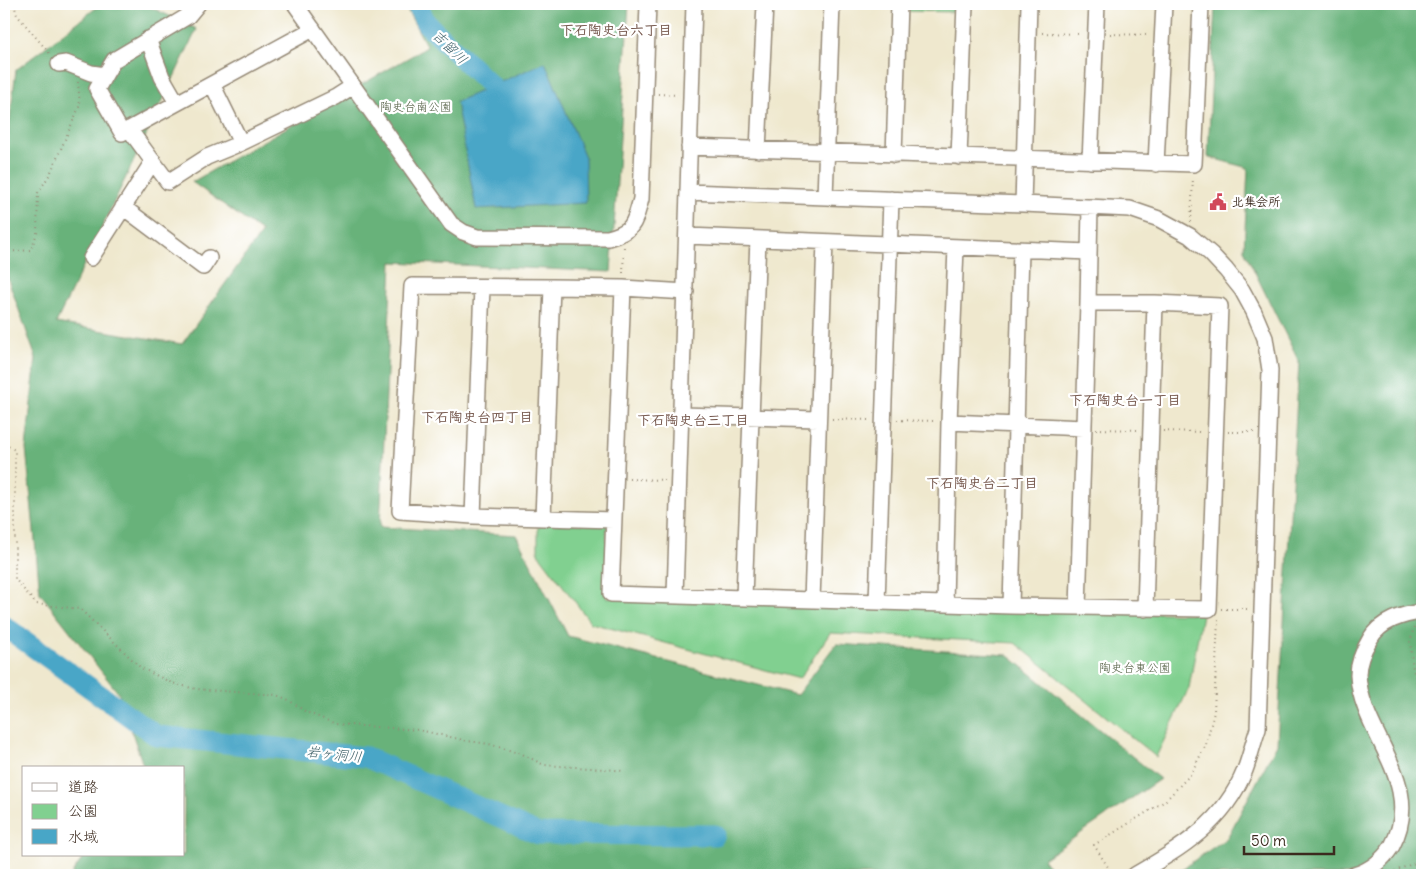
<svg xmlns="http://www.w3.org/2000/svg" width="1426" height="879" font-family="Delius,'Klee One',sans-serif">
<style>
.green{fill:#81d090;stroke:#5e7d57}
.forest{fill:#68b27a;stroke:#526e4c}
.water{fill:#48a6c7;stroke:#426872}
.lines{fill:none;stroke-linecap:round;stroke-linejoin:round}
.river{stroke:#48a6c7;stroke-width:21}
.minor-casing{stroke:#958976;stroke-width:18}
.path{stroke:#958976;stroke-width:2;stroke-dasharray:1 4;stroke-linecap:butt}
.minor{stroke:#fff;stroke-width:15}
.labels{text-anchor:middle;stroke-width:4.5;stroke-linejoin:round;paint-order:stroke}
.park-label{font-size:12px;fill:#505c40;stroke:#fff}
.poi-label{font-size:12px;font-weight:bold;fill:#3b2a1e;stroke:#fff;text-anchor:start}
.neighbourhood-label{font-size:14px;font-weight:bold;fill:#73554a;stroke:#fff}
.water-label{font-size:14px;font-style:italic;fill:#41626a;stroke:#fff}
</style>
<rect width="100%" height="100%" fill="#fff"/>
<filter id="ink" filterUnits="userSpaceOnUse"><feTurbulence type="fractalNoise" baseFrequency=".02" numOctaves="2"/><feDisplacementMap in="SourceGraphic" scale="10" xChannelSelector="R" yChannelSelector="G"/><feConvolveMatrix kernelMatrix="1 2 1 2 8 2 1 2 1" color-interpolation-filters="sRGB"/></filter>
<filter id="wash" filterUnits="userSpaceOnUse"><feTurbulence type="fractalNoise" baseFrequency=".0096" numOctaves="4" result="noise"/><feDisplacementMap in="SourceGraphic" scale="20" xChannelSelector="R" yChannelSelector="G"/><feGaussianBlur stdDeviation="1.12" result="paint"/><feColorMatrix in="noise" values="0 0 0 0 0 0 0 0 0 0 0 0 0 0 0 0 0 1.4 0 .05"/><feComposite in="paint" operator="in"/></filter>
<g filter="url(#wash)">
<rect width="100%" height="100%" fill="#efe8ce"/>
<path class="green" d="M903 4H960V12L903 11Z
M538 523 607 525 606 598 1202 614 1189 688 1156 757 1015 643 830 633 799 679 591 623 538 553Z"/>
<path class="forest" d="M101 4H144L197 29 56 323 182 344 262 232 192 182 427 47 404 4H629L611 272 392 262 380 527 516 535 568 636 797 695 836 644 1008 655 1160 779 1043 859 1054 875H71L85 855H184V768H144L119 694 40 593 26 448 36 358 4 268V166L16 70Z
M1215 4H1422V875H1173L1227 838 1277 744 1299 362 1244 250 1248 168 1208 157Z"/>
<path class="water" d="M545 62 585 157 586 203 476 209 456 102Z"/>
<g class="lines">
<path class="river" d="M417 4 426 23 491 86
M4 626 157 736 366 757 538 834 715 835"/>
</g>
</g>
<g filter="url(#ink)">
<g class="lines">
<g class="minor-casing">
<path id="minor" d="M295 4 451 224 463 232 477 237 608 238C634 231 634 224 641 199L648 4
M148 39 162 77 177 103
M59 64 66 63 91 73 105 75 114 60 188 16 198 4
M105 75 97 89 122 133 313 29
M212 84 241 143
M129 129 168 182 207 157 241 143 336 97 353 86
M689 147 1194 164 1201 4
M758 150 765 4
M894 155 899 4
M959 157 965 4
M1090 161 1097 4
M1156 164 1164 4
M688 192 1023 204 1130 209 1159 219 1190 236 1211 254 1226 270 1242 290 1254 312 1265 338 1270 370 1258 729C1253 743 1250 757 1245 770 1224 823 1181 848 1135 875
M825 197 832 4
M1023 204 1029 4
M123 207 203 267 209 258
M687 236 1089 252
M91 258 153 161
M552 287 412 286 400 511 473 516 613 520
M623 288 611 594 1011 606 1209 609 1220 306 1155 303H1088
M682 415 818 419
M949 422 1084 428
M473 516 482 287
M543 518 552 287 623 288 686 292
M675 595 694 4
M744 597 758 239
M812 600 825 242
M877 602 891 199
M945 604 949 422 956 248
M1011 606 1021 250
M1078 607 1088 303 1090 207
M1145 609 1155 303
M1354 875C1371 870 1383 860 1392 846 1426 783 1361 734 1358 675 1358 662 1364 649 1370 639 1380 621 1403 614 1422 612"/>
</g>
<path class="path" d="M14 4 17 15 50 54
M911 7 952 8
M1042 33 1082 34
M1110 34 1150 35
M658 94 678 95
M1191 222 1193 177
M4 252 31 250 37 233 38 193 50 174 80 105 78 82
M623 273 624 246
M832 419 870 420
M897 420 935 421
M1096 429 1139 430
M1163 431 1201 432
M1228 432H1254
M4 444 15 450V579L36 604 80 609 141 668 172 683 196 689 276 695 287 699 306 712 336 724 419 730 468 741 489 744 522 754 544 765 606 769 623 771
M629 479 665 480
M1221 609H1249
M1414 627 1410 642 1413 669 1422 703
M1113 875 1094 845 1165 801 1190 775 1206 745 1214 712 1218 619
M1385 875 1422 860"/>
<use href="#minor" class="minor"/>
</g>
</g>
<defs>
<g id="civic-bare" transform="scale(1.35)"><path d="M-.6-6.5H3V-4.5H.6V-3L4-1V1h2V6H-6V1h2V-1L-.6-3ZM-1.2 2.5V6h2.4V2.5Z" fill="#d1495b" stroke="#fff" stroke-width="2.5" paint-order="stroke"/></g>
</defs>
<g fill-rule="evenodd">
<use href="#civic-bare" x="1218" y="202"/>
</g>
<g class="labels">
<g class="park-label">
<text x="416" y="111">陶史台南公園</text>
<text x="1135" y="672">陶史台東公園</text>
</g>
<g class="poi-label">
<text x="1232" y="206">北集会所</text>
</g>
<g class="neighbourhood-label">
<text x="616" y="35">下石陶史台六丁目</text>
<text x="1125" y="405">下石陶史台一丁目</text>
<text x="477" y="422">下石陶史台四丁目</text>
<text x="693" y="425">下石陶史台三丁目</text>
<text x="982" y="488">下石陶史台二丁目</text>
</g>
<g class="water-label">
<text transform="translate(450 47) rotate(44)" y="5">吉留川</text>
<text transform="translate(334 754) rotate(6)" y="5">岩ヶ洞川</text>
</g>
</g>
<rect width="1426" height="879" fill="none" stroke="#fff" stroke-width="20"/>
<rect x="22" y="766" width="162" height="90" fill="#ffffff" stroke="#b1aaa5"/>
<rect x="32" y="783" width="25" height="8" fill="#ffffff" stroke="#b1aaa5"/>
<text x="68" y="792" font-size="15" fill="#3b2a1e">道路</text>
<rect x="32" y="804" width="25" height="15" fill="#81d090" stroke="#b1aaa5"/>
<text x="68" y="816" font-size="15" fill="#3b2a1e">公園</text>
<rect x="32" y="829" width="25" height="15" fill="#48a6c7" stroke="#b1aaa5"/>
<text x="68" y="842" font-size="15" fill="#3b2a1e">水域</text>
<path d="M1244 846v8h90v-8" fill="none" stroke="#3b2a1e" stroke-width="2.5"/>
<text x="1251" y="846" font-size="15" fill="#3b2a1e" stroke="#ffffff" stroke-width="4" paint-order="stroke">50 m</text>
</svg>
